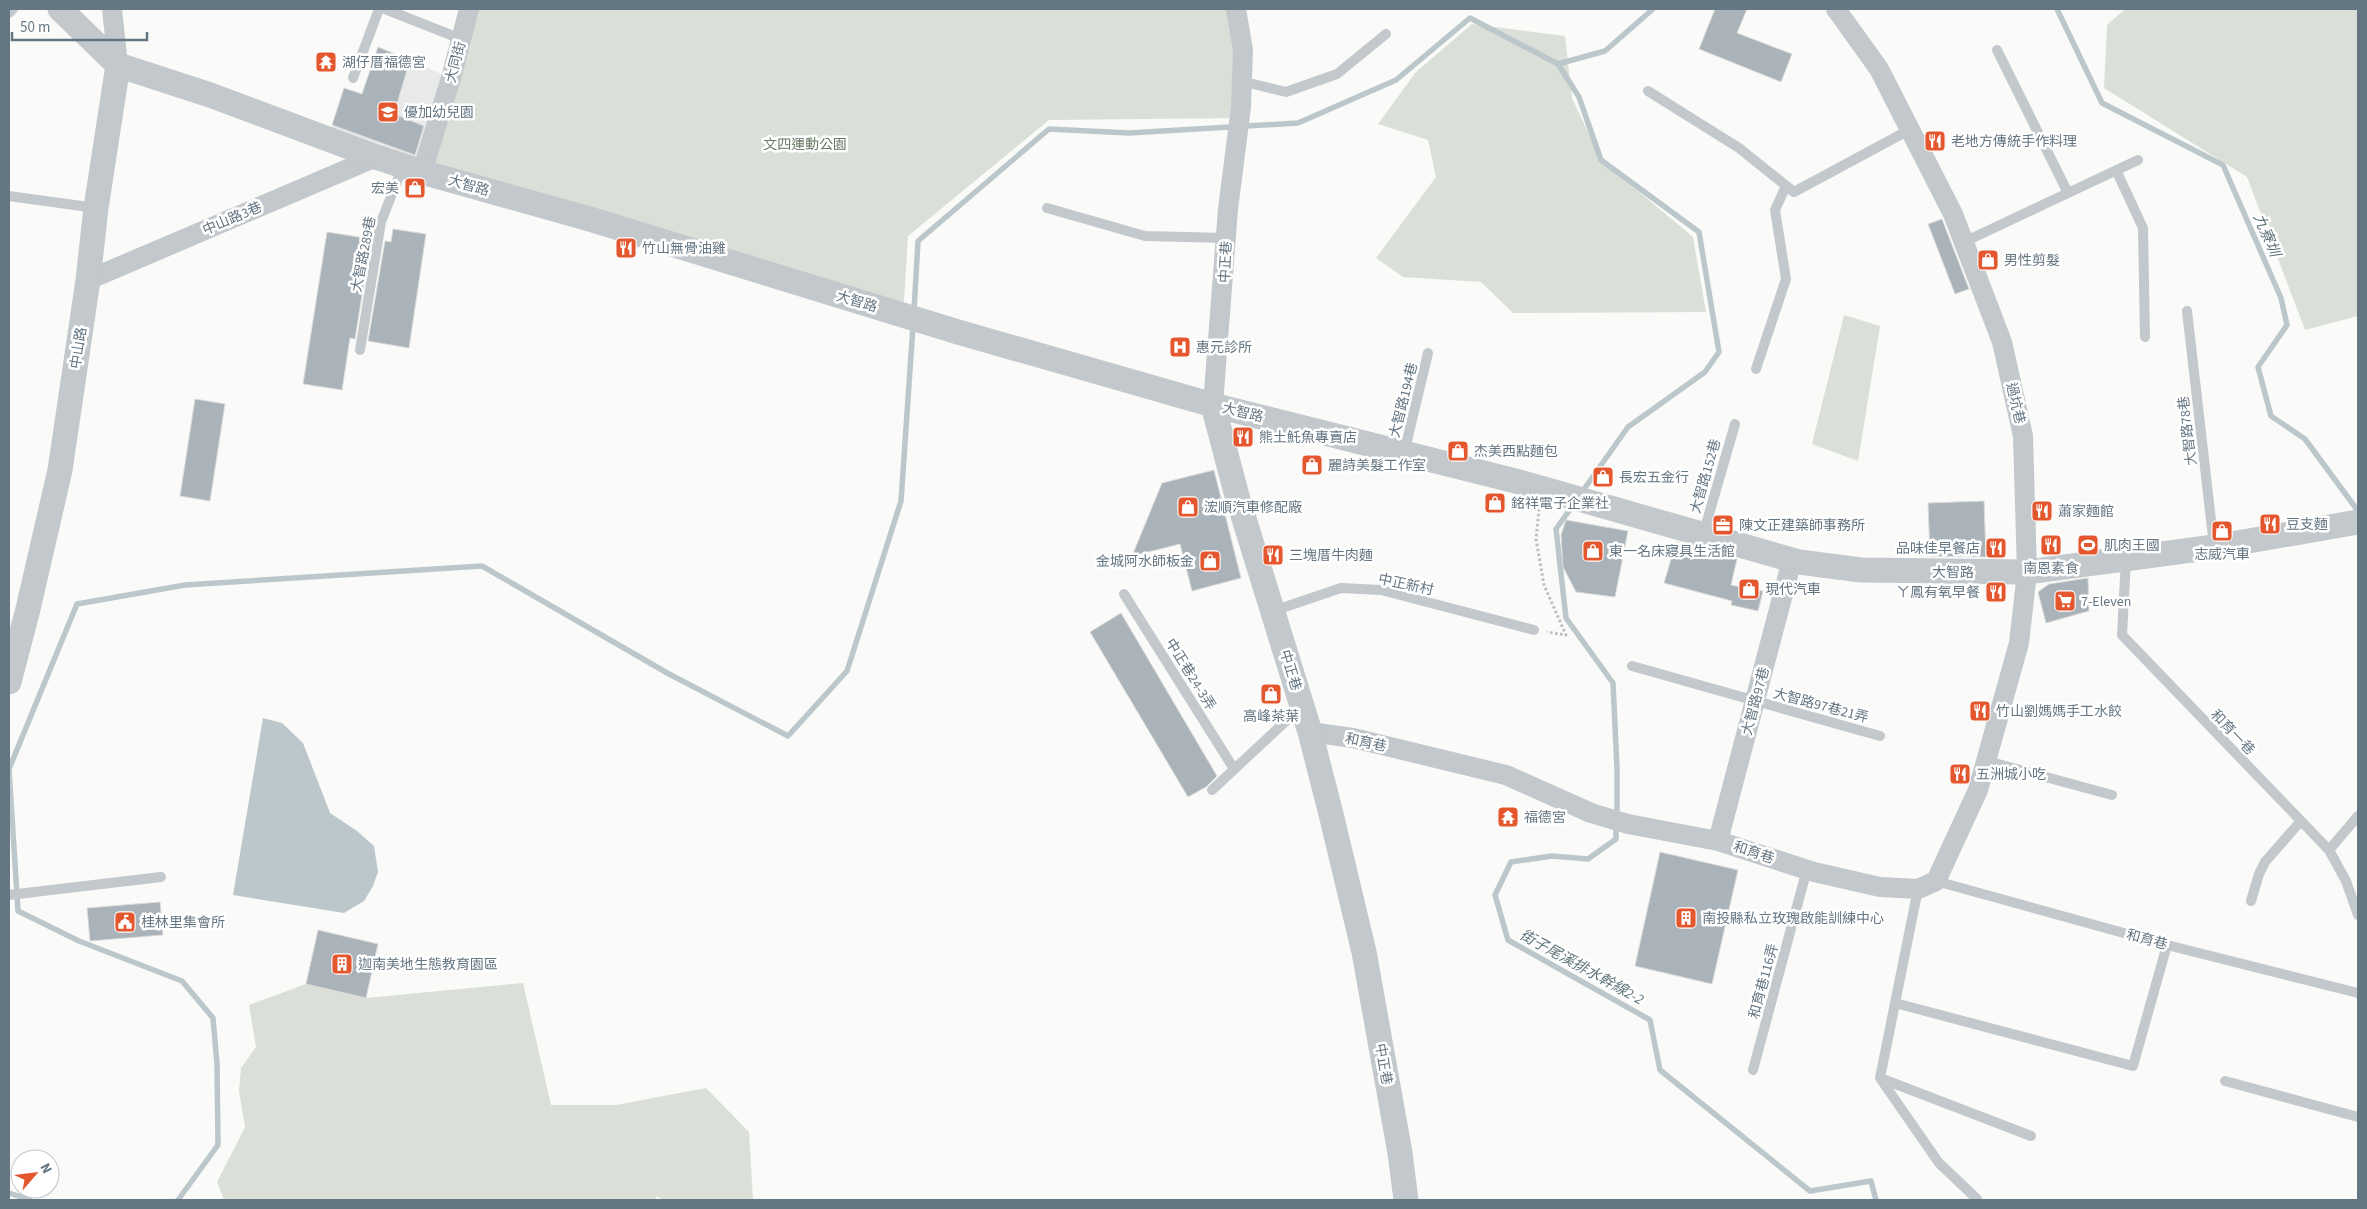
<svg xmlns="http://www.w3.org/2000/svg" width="2367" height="1209" font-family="'Source Sans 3','Noto Sans TC',sans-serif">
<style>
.built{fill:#e8e9e9}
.green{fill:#dadfd7}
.water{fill:#bbc7cb}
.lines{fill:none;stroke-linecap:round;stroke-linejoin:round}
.stream{stroke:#bbc7cb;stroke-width:5.5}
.building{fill:#aab3b9;stroke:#dcdcda}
.path{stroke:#bbbfc2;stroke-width:3;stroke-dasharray:2.5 2.5;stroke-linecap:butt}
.service{stroke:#c3c8cc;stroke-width:10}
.minor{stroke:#c3c8cc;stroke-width:20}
.tertiary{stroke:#c3c8cc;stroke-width:25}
.labels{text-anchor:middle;stroke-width:5;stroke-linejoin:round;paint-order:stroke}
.poi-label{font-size:14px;fill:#657683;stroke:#fff;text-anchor:start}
.street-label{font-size:14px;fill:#657683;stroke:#fff}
.park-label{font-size:14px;fill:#687a64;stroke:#fff}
.water-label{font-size:15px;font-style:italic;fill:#60757c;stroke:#fff}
</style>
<rect width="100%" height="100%" fill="#fafaf8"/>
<path class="built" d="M378 47 451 78 423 165 330 134 344 88 362 94Z"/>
<path class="green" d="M471 9H1236L1239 118 1049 120 908 236 903 315 423 165Z
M2125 9H2358V316L2305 330 2247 177 2104 88 2107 25Z
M1472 24 1565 36 1572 98 1601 160 1693 237 1706 312 1513 313 1481 282 1403 277 1376 258 1436 177 1428 140 1378 124 1416 72Z
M1844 315 1880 326 1858 461 1812 444Z
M523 983 551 1105H616L706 1088 749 1132 753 1200H664L656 1196 657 1200H224L217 1182 245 1127 239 1091 241 1068 256 1047 249 1005 306 984 366 998Z"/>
<path class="water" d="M263 718 282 723 303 743 330 813 357 831 374 846 378 872 373 886 364 901 344 913 233 895Z"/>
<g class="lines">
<path class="stream" d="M2057 9 2102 103 2223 165 2281 298 2287 325 2258 367 2271 416 2305 439 2358 511
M1558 64 1579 97 1601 160 1699 232 1719 352 1705 372 1628 427 1582 492
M914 311 918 241 1049 129 1129 133 1298 123 1396 80 1470 18 1558 64 1605 51 1653 9
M1574 504 1556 529 1566 618 1613 683 1617 768V816
M1616 825V839L1588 859 1552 856 1511 862 1495 895 1508 940 1650 1020 1660 1070 1810 1191 1871 1181 1876 1200
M9 1193 30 1200
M178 1200 218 1145 217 1064 213 1018 182 981 79 941 18 911 9 769 77 604 185 585 482 566 669 674 788 736 847 671 901 501 913 326"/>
</g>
<path class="building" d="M1715 9H1747L1737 33 1792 54 1781 82 1699 49Z
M378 47 410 60 394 114 424 126 415 155 332 125 344 88 362 94Z
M1942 219 1969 289 1955 294 1928 224Z
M393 229 426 234 409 348 368 341 385 241 391 242Z
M327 232 371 239 355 339 350 338 342 390 303 384Z
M195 399 225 404 210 501 180 496Z
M1214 470 1241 578 1192 591 1180 544 1132 556 1162 483Z
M1984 501 1986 557 1930 556 1928 503Z
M1566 520 1628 531 1615 597 1576 592 1563 567 1561 535Z
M1676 542 1737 559 1731 585 1763 591 1758 611 1731 605 1732 601 1664 583Z
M2088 578 2089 611 2046 623 2038 592 2049 584Z
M1121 613 1217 776 1206 787 1188 797 1090 632Z
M1660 852 1738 870 1712 984 1635 966Z
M160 902 163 935 90 941 87 908Z
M318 930 378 944 366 998 306 984Z"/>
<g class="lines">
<path class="path" d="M1539 509 1536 539 1544 585 1566 635 1547 632"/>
<path class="service" d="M385 9 461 39
M9 13 13 9
M1997 50 2068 193
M353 78 379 9
M1241 81 1286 92 1337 74 1386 34
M1648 91 1739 148 1794 192 1911 129
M2116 170 2143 228 2145 337
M9 196 96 208
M1047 208 1145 236 1226 238
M1964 242 2138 160
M2187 311 2214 546
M360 350 381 222 403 166
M1756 369 1786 279 1775 210 1786 186
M1404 453 1428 353
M1703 535 1735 424
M2126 559 2122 635 2329 850 2346 881 2358 915
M1124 594 1234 769
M1273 611 1341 588 1381 590 1534 630
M1632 666 1880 736
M1987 761 2112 795
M1212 790 1301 707
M2329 850 2358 816
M1936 881 2167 945 2358 993
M1918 889 1880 1078 1939 1163 1977 1199
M9 895 161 877
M2251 901 2259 874 2265 862 2300 822
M1895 1003 2133 1066 2167 945
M1753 1070 1807 869
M1880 1078 2031 1136
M2225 1081 2358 1117"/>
<path class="minor" d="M112 9 118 65
M422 172 451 78 469 9
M88 280 376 157
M1213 405 1228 209 1241 107 1243 50 1236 9
M1310 732 1353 738 1506 775 1591 813 1628 824 1718 841 1814 872 1880 887 1918 889 1936 881 1978 790 2019 643 2027 572 2023 436 2002 342 1953 214 1879 69 1836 9
M1718 841 1792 560"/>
<path class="tertiary" d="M60 9 118 65 210 95 376 157 422 172 593 220 958 332 1213 405 1523 483 1799 562 1861 570 2027 572 2214 547 2358 522
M1213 405 1237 496 1310 732 1331 814 1364 952 1400 1153 1406 1200
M9 682 28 609 60 470 88 280 96 208 118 65"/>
</g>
<defs>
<g id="temple-square" transform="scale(1.125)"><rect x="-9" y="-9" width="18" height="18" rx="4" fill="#e4572e" stroke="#fff"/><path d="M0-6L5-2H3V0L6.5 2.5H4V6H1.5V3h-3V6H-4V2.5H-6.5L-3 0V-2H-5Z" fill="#fff"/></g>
<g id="school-square" transform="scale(1.125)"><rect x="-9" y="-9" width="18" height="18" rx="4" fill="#e4572e" stroke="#fff"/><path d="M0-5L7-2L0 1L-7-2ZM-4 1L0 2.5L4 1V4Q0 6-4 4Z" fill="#fff"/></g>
<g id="restaurant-square" transform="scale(1.125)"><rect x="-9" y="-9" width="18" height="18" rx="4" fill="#e4572e" stroke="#fff"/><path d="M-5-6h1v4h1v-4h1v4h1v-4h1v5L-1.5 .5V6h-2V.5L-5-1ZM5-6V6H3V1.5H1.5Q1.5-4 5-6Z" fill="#fff"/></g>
<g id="shop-square" transform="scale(1.125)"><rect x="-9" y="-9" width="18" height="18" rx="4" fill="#e4572e" stroke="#fff"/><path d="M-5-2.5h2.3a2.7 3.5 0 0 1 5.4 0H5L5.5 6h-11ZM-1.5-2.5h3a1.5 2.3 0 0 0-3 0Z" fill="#fff"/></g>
<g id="hospital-square" transform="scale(1.125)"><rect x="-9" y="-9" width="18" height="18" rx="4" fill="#e4572e" stroke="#fff"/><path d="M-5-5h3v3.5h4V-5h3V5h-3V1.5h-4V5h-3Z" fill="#fff"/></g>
<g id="office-square" transform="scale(1.125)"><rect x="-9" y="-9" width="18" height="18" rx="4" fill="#e4572e" stroke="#fff"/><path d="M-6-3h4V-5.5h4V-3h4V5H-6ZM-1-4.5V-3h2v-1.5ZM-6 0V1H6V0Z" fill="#fff"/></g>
<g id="stadium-square" transform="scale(1.125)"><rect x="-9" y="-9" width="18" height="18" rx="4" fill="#e4572e" stroke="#fff"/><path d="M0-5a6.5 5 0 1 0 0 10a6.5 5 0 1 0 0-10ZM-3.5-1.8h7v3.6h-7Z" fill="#fff"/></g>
<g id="supermarket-square" transform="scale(1.125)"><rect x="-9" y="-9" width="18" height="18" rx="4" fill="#e4572e" stroke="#fff"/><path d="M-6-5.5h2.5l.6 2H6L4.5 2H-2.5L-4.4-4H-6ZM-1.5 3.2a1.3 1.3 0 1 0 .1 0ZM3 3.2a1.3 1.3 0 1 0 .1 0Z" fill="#fff"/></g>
<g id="building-square" transform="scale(1.125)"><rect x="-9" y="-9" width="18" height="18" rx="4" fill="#e4572e" stroke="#fff"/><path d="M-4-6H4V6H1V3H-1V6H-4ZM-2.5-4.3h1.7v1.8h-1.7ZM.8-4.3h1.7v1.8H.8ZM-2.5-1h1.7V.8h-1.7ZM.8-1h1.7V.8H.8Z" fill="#fff"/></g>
<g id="civic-square" transform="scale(1.125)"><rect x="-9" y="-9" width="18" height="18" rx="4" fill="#e4572e" stroke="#fff"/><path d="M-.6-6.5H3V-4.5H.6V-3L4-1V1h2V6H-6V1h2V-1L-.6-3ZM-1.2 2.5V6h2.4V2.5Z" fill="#fff"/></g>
</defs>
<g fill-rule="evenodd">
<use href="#temple-square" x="326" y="62"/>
<use href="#school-square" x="388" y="112"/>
<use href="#restaurant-square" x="1935" y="141"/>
<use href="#shop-square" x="415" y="188"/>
<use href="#restaurant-square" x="626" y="248"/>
<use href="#shop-square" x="1988" y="260"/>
<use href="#hospital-square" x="1180" y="347"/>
<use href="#restaurant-square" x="1243" y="437"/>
<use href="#shop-square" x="1458" y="451"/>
<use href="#shop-square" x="1312" y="465"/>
<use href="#shop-square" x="1603" y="477"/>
<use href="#shop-square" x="1495" y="503"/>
<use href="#shop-square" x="1188" y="507"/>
<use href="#restaurant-square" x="2042" y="511"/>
<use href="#restaurant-square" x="2270" y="524"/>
<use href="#office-square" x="1723" y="525"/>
<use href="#shop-square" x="2222" y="531"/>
<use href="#restaurant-square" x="2051" y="545"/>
<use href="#stadium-square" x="2088" y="545"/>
<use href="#restaurant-square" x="1996" y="548"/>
<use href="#shop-square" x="1593" y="551"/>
<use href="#restaurant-square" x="1273" y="555"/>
<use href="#shop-square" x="1210" y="561"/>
<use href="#shop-square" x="1749" y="589"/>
<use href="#restaurant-square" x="1996" y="592"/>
<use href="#supermarket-square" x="2065" y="601"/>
<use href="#shop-square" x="1271" y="694"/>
<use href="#restaurant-square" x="1980" y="711"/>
<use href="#restaurant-square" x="1960" y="774"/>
<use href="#temple-square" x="1508" y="817"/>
<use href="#building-square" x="1686" y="918"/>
<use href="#civic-square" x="125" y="922"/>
<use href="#building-square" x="342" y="964"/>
</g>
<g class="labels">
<g class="poi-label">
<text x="342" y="67">湖仔厝福德宮</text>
<text x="404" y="117">優加幼兒園</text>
<text x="1951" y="146">老地方傳統手作料理</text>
<text x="399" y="193" text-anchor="end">宏美</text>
<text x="642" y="253">竹山無骨油雞</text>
<text x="2004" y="265">男性剪髮</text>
<text x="1196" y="352">惠元診所</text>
<text x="1259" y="442">熊土魠魚專賣店</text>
<text x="1474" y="456">杰美西點麵包</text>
<text x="1328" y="470">麗詩美髮工作室</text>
<text x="1619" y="482">長宏五金行</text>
<text x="1511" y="508">銘祥電子企業社</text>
<text x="1204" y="512">浤順汽車修配廠</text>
<text x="2058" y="516">蕭家麵館</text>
<text x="2286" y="529">豆支麵</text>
<text x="1739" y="530">陳文正建築師事務所</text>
<text x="2104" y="550">肌肉王國</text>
<text x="1980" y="553" text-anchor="end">品味佳早餐店</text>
<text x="1609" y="556">東一名床寢具生活館</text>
<text x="2222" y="559" text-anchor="middle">志威汽車</text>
<text x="1289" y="560">三塊厝牛肉麵</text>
<text x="1194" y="566" text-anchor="end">金城阿水師板金</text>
<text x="2051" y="573" text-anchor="middle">南恩素食</text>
<text x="1765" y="594">現代汽車</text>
<text x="1980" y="597" text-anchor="end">ㄚ鳳有氧早餐</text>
<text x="2081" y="606">7-Eleven</text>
<text x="1996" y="716">竹山劉媽媽手工水餃</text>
<text x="1271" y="721" text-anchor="middle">高峰茶葉</text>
<text x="1976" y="779">五洲城小吃</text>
<text x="1524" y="822">福德宮</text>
<text x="1702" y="923">南投縣私立玫瑰啟能訓練中心</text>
<text x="141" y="927">桂林里集會所</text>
<text x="358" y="969">迦南美地生態教育園區</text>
</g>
<g class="street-label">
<text transform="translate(455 62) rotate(-75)" y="5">大同街</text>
<text transform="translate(469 185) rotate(16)" y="5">大智路</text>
<text transform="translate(232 218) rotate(-23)" y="5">中山路3巷</text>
<text transform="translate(363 254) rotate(-79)" y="5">大智路289巷</text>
<text transform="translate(1225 262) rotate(-87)" y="5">中正巷</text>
<text transform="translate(857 301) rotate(17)" y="5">大智路</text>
<text transform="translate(78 348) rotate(-81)" y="5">中山路</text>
<text transform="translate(1403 400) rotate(-76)" y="5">大智路194巷</text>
<text transform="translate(2016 403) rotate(77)" y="5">過坑巷</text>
<text transform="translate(1243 412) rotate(14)" y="5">大智路</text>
<text transform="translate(2187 431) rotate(-97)" y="5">大智路78巷</text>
<text transform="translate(1705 476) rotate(-74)" y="5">大智路152巷</text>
<text x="1953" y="577">大智路</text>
<text transform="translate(1406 584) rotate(12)" y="5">中正新村</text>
<text transform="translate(1291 670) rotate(73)" y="5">中正巷</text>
<text transform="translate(1191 674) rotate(58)" y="5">中正巷24-3弄</text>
<text transform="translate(1755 701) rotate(-75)" y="5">大智路97巷</text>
<text transform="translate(1821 705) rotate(15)" y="5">大智路97巷21弄</text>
<text transform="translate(2233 732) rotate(46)" y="5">和育一巷</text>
<text transform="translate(1366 742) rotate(12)" y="5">和育巷</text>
<text transform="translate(1754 852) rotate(18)" y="5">和育巷</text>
<text transform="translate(2147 939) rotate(15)" y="5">和育巷</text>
<text transform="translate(1763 981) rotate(-75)" y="5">和育巷116弄</text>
<text transform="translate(1384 1064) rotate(80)" y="5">中正巷</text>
</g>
<g class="park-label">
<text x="805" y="149">文四運動公園</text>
</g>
<g class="water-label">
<text transform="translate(2267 235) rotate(67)" y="5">九寮圳</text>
<text transform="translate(1582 967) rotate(29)" y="5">街子尾溪排水幹線2-2</text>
</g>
</g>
<rect width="2367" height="1209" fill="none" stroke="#657683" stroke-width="20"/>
<g transform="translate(35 1174) rotate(62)"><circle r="24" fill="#ffffff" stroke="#c1c8cd"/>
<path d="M0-4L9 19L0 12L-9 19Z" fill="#e4572e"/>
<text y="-8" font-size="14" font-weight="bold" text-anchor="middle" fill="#657683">N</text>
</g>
<path d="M12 32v8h135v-8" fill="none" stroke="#657683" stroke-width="2.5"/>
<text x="20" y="32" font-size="15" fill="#657683" stroke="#ffffff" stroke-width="4" paint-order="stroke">50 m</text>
</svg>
